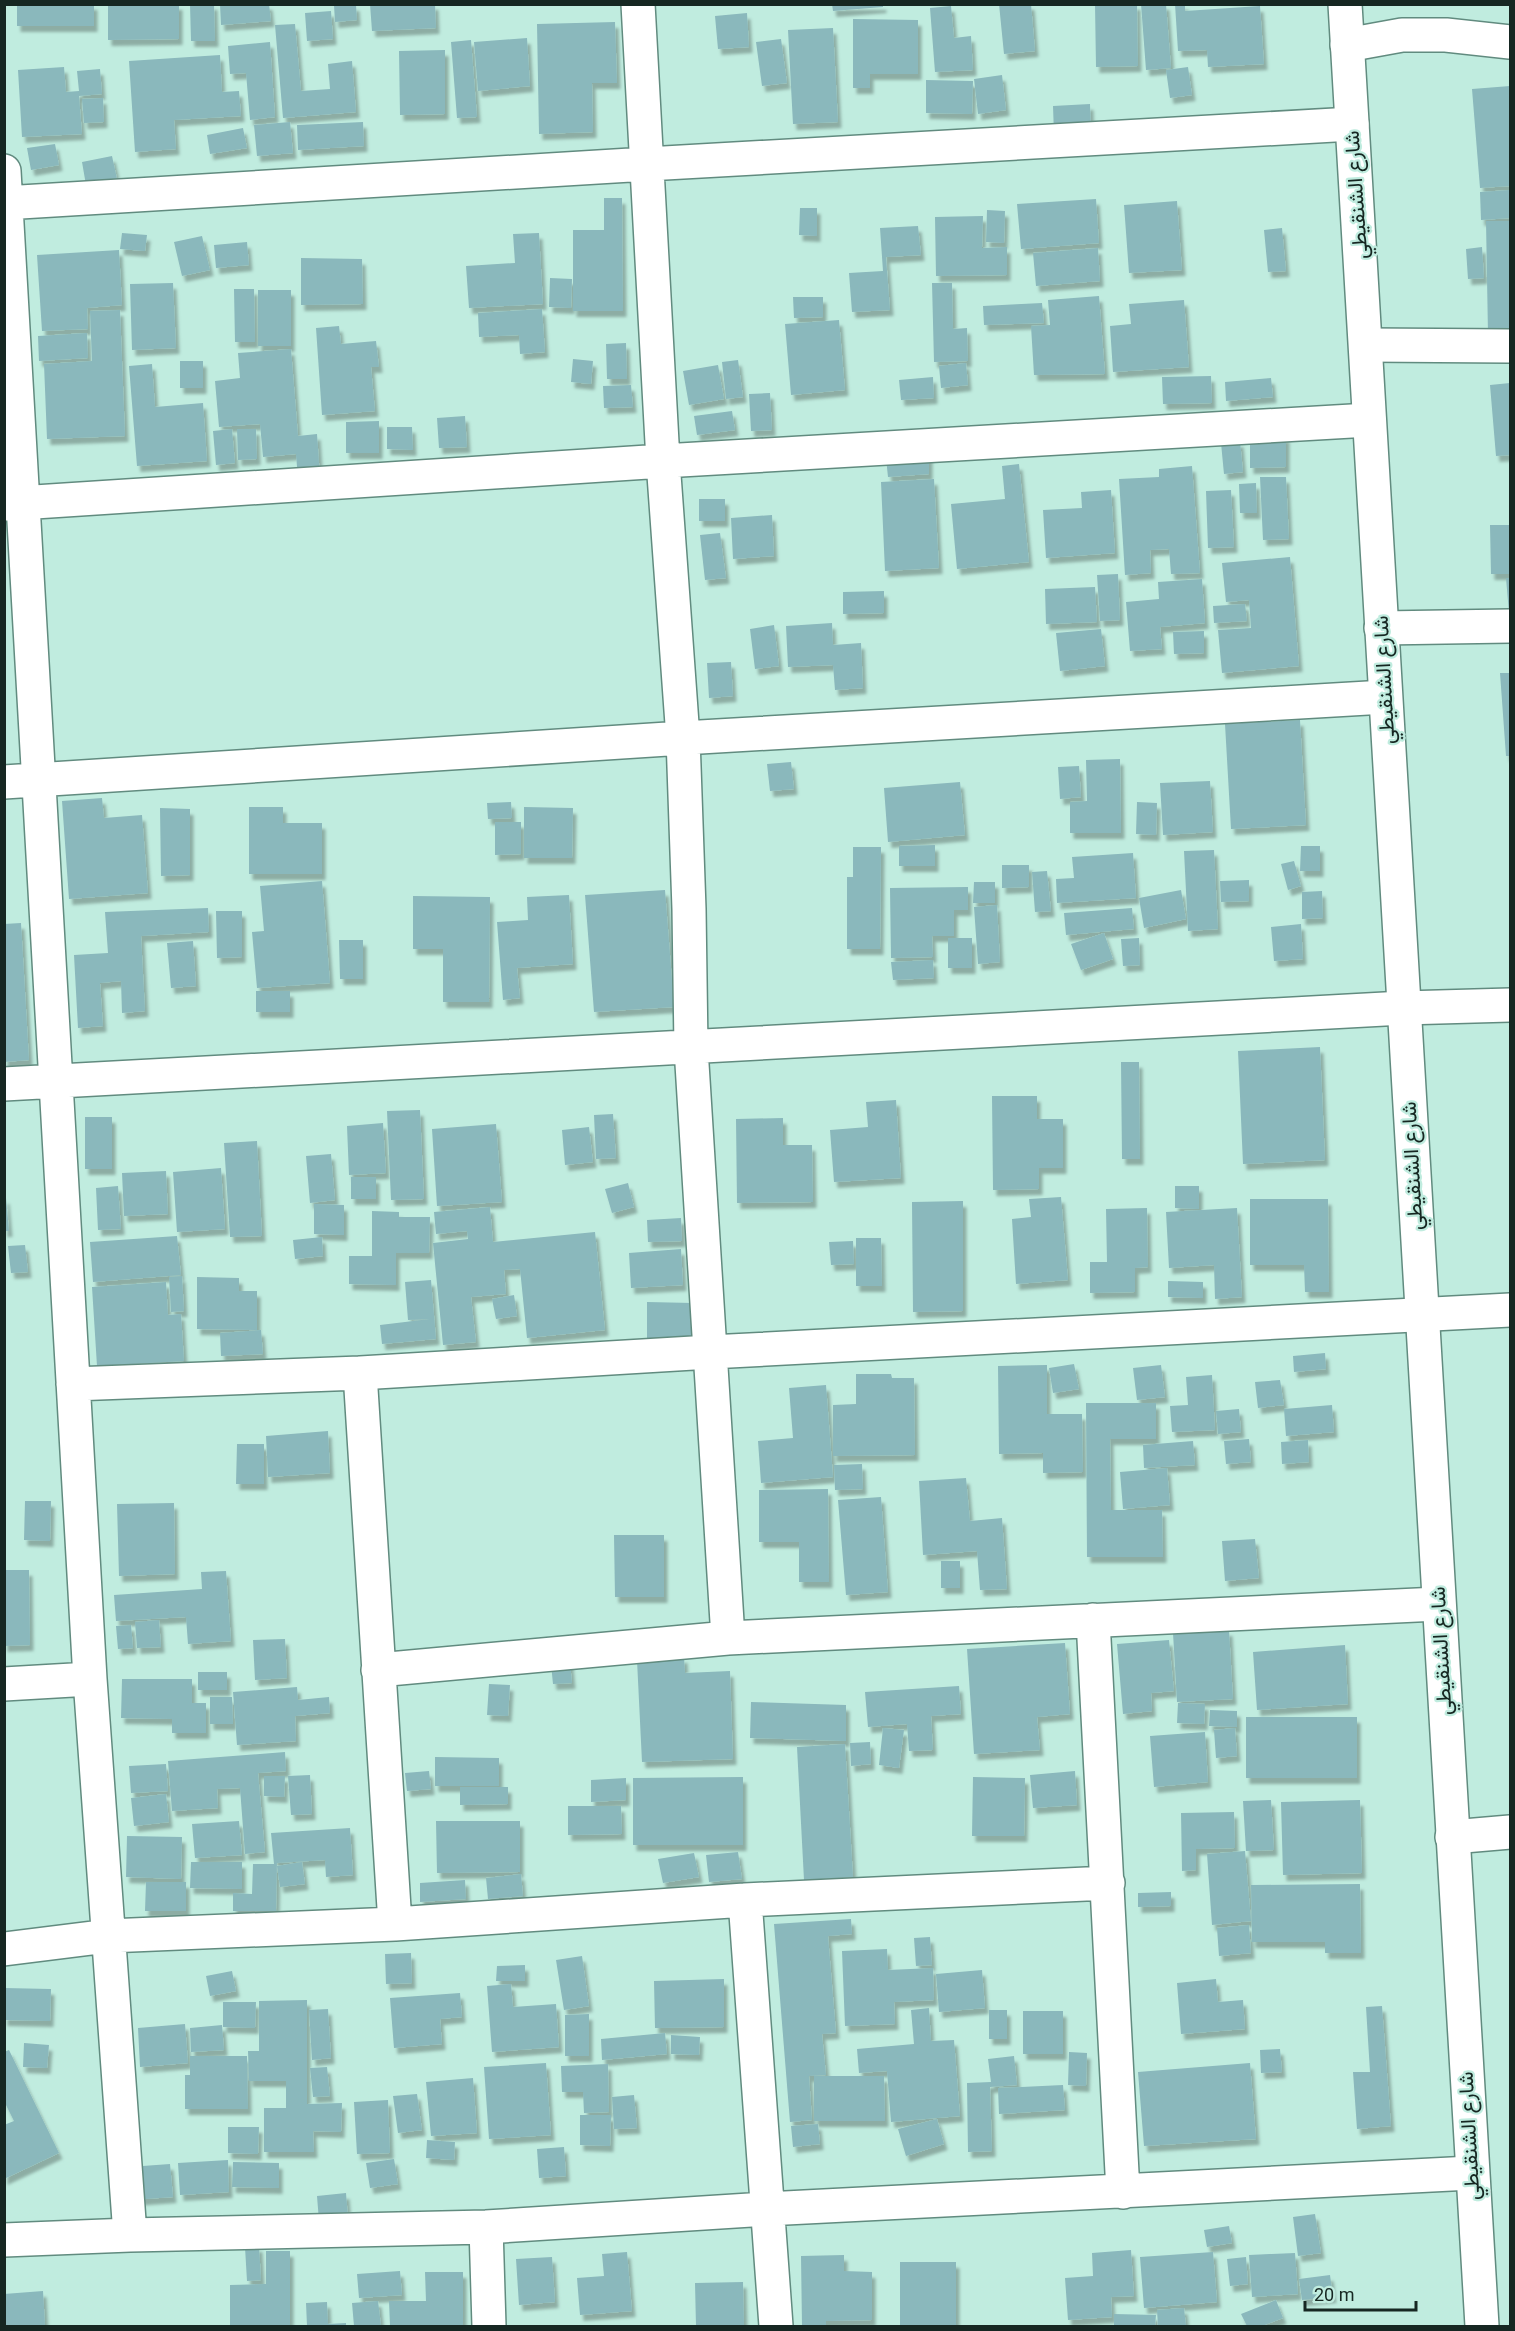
<svg xmlns="http://www.w3.org/2000/svg" width="1515" height="2331" font-family="Roboto,Vazirmatn,sans-serif">
<style>
.building{fill:#8ab8bc;filter:url(#shadow)}
.lines{fill:none;stroke-linecap:round;stroke-linejoin:round}
.minor-casing{stroke:#618b7f;stroke-width:36}
.tertiary-casing{stroke:#618b7f;stroke-width:36}
.minor{stroke:#fff;stroke-width:33}
.tertiary{stroke:#fff;stroke-width:33}
.labels{text-anchor:middle;stroke-width:4.5;stroke-linejoin:round;paint-order:stroke}
.street-label{font-size:21px;fill:#162722;stroke:#c0ecdf}
</style>
<defs>
<filter id="shadow"><feDropShadow dx="3.5" dy="6" stdDeviation="1.5" flood-color="#0004"/></filter>
</defs>
<rect width="100%" height="100%" fill="#c0ecdf"/>
<path class="building" d="M17 4H94V26H17Z
M108 4H179V39L108 40Z
M190 4H214L215 41H191Z
M220 4H269L271 21 221 25Z
M370 4H435L436 28 372 31Z
M832 4H883V7L833 11Z
M999 4H1031L1035 51 1004 54Z
M1095 4H1137L1138 66 1096 67Z
M1141 4H1166L1171 68 1146 70Z
M1175 4H1185V11L1260 6 1264 64 1208 67 1207 50 1178 51Z
M334 5H356L357 20 335 22Z
M951 6 954 38 971 36 973 70 935 72 930 8Z
M331 11 333 39 307 41 305 13Z
M747 13 749 47 718 49 715 16Z
M853 19 918 20V74H870V88H853Z
M615 22 617 83H592L593 132 539 134 537 24Z
M295 24 301 91 330 89 328 64 352 61 356 112 283 118 275 25Z
M833 28 838 122 793 124 788 30Z
M527 38 530 86 478 91 474 42Z
M781 39 787 83 762 86 756 42Z
M471 40 477 117 457 118 451 42Z
M270 42 275 117 250 120 246 73 230 74 228 46Z
M445 50V114L400 115 399 51Z
M220 55 222 92 239 91 241 116 174 120 176 149 135 152 129 61Z
M64 67 66 92 79 91 77 71 100 69 102 94 79 96 82 134 22 137 18 70Z
M1188 67 1192 95 1170 98 1166 70Z
M1002 75 1006 110 978 114 974 79Z
M926 80 973 81 972 114 926 113Z
M1510 86V186L1480 188 1472 89Z
M103 98 104 122 84 123 82 99Z
M1090 104 1091 132 1054 134 1053 106Z
M290 122 293 153 257 156 254 125Z
M363 122 364 146 298 150 297 125Z
M243 128 247 148 210 154 207 135Z
M55 144 59 165 31 170 27 148Z
M112 156 117 179 86 185 82 162Z
M1510 190V218L1481 220 1480 192Z
M604 198H622L623 311H573V230H604Z
M1096 199 1099 243 1021 249 1017 204Z
M1177 201 1182 270 1129 273 1124 205Z
M800 208H817V236L799 235Z
M987 210 1005 211 1004 243 986 242Z
M983 216 982 248 1007 247V275L936 276 935 217Z
M1486 221H1510V334H1488Z
M918 226 921 255 886 257 890 310 852 312 849 273 883 271 880 228Z
M1282 228 1286 271 1268 272 1264 230Z
M122 233 147 235 145 251 120 249Z
M539 233 543 304 469 308 466 266 515 263 513 234Z
M202 236 210 270 182 276 174 242Z
M247 242 249 265 216 268 214 245Z
M1482 247 1484 278 1468 279 1466 249Z
M1098 248 1100 281 1036 286 1033 253Z
M119 250 122 305 87 308 88 329 42 331 37 255Z
M301 258 362 259 363 304 301 305Z
M550 278 572 279 571 308 549 307Z
M173 283 176 348 132 350 130 284Z
M932 283H952L953 329 967 328 968 361 934 362Z
M234 289H254L255 342H235Z
M258 290H291V346H258Z
M1099 296 1105 374 1034 375 1031 326 1050 325 1048 300Z
M793 297H823V317L794 318Z
M1184 300 1189 367 1113 372 1110 326 1131 324 1129 304Z
M1042 303 1044 323 984 325 983 306Z
M542 309 545 352 520 354 519 335 479 337 478 313Z
M120 310 125 436 47 439 44 364 92 361 90 311Z
M839 320 845 390 791 395 785 324Z
M339 326 341 344 376 341 379 367H371L375 411 322 415 316 328Z
M87 333 88 358 39 361 38 336Z
M626 343 627 379H607L606 344Z
M291 349 298 436 317 434 320 477 298 479 296 454 263 457 260 424 219 427 215 381 240 378 238 353Z
M573 359 593 361 591 384 571 382Z
M738 360 743 397 726 399 722 362Z
M180 361H203V388H180Z
M966 363 968 385 941 388 939 366Z
M152 364 155 407 203 403 207 461 137 466 129 366Z
M718 365 724 399 689 405 683 371Z
M1211 376 1212 403 1163 404 1162 377Z
M933 377 934 398 901 400 899 380Z
M1271 378 1273 397 1226 401 1225 382Z
M1510 383V455L1496 456 1490 385Z
M631 385 633 407 604 408 603 386Z
M770 393 772 430 751 431 749 394Z
M732 411 735 430 697 435 694 416Z
M465 416 467 447 439 448 437 418Z
M379 421V453H346V422Z
M387 427H412L413 450 387 449Z
M232 429 235 463 216 465 213 431Z
M237 429H256L257 459 238 460Z
M1250 436H1286V467L1250 468Z
M1240 441 1243 472 1224 474 1221 443Z
M929 455V474L888 477 886 458Z
M1019 464 1029 562 957 569 951 504 1005 499 1002 466Z
M1192 466 1200 573 1171 574 1169 549 1150 550 1151 573 1125 575 1119 479 1159 477V469Z
M1260 477H1286L1289 539 1263 540Z
M934 479 939 568 885 571 881 482Z
M1256 483 1257 513H1240L1239 484Z
M1111 490 1115 553 1046 558 1043 510 1082 508 1081 492Z
M1231 490 1234 547 1208 548 1206 491Z
M699 499H725V521H699Z
M772 515 774 556 733 559 731 518Z
M1490 525H1510V574H1491Z
M720 533 726 578 705 580 700 535Z
M1290 557 1299 666 1222 673 1218 630 1251 628 1249 600 1226 602 1222 563Z
M1118 574 1120 620 1100 621 1097 575Z
M1506 578H1510V612L1509 613Z
M1202 579 1205 623 1160 627 1162 649 1130 651 1126 602 1159 599 1158 582Z
M1095 587 1097 622 1046 624 1045 589Z
M884 591V613L843 614V592Z
M1245 604 1247 621 1214 623 1213 606Z
M832 623 833 645 861 643 863 688 835 690 833 665 788 667 786 626Z
M774 625 779 666 755 669 750 629Z
M1101 629 1105 666 1060 671 1056 633Z
M1204 631V653L1174 654 1173 632Z
M731 662 733 696 709 698 707 663Z
M1500 673H1510V756H1506Z
M1300 720 1306 825 1231 829 1225 724Z
M1120 759 1121 833H1070V802L1087 801 1086 760Z
M791 762 794 789 770 791 767 764Z
M1079 766 1081 797 1060 799 1058 767Z
M1210 781 1213 832 1163 835 1160 783Z
M960 782 965 835 888 842 884 788Z
M102 798 104 818 142 815 148 893 69 899 62 801Z
M511 802 512 818 488 819 487 803Z
M1137 802 1157 803 1156 835 1136 834Z
M249 807H283V823H322V874H249Z
M524 807 573 808 572 858H524Z
M160 808 190 809V875L161 876Z
M495 822H521V854L495 855Z
M935 845V866H899V846Z
M1301 846H1320V871H1300Z
M853 847H881L880 949H847V877H853Z
M1214 850 1218 929 1188 931 1184 851Z
M1133 853 1136 898 1057 903 1056 879 1074 878 1072 857Z
M1294 861 1301 886 1288 890 1281 864Z
M1002 865H1029V887L1002 888Z
M1047 871 1051 911 1035 912 1032 872Z
M1249 880V901L1221 902 1220 881Z
M322 881 330 983 257 988 252 932 264 931 260 886Z
M974 882H995V903H973Z
M968 887V910H954V936H932L933 957 891 958 890 888Z
M665 890 674 1007 594 1012 585 895Z
M1181 890 1186 919 1144 928 1139 898Z
M1322 891 1323 918 1302 919V892Z
M569 895 573 964 517 968 520 998 503 1000 497 922 528 920 527 897Z
M413 896 490 897 489 1002H443V949H413Z
M997 905 1000 962 978 964 974 907Z
M208 908 209 932 141 936 145 1011 122 1013 121 981 100 983 103 1026 78 1028 74 955 108 953 105 912Z
M1132 908 1134 929 1066 935 1064 913Z
M216 911H242V957L217 958Z
M21 923 29 1060 4 1062V924Z
M1301 924 1303 959 1274 961 1271 927Z
M1104 933 1113 959 1081 970 1071 944Z
M948 938H972V968H948Z
M1139 938 1140 965 1123 966 1121 939Z
M339 940H363V979H340Z
M193 941 196 986 171 988 167 943Z
M933 960 934 978 893 980 891 962Z
M256 991H290V1012H256Z
M1320 1047 1325 1160 1243 1164 1238 1051Z
M1121 1062H1139L1140 1159H1122Z
M992 1096H1037V1119H1063V1168H1039V1189L993 1190Z
M896 1100 901 1178 834 1182 830 1130 868 1127 866 1102Z
M420 1110 424 1199 391 1200 387 1111Z
M613 1114 616 1158 596 1159 594 1115Z
M85 1117H112V1169H85Z
M783 1118V1145H812L813 1202 737 1203 736 1119Z
M383 1123 386 1173 349 1175 347 1126Z
M496 1124 502 1202 437 1206 432 1129Z
M589 1127 593 1162 565 1165 562 1130Z
M257 1141 262 1236 230 1237 224 1143Z
M331 1154 335 1200 310 1203 306 1156Z
M221 1168 225 1229 177 1232 173 1172Z
M166 1171 168 1214 124 1216 122 1173Z
M351 1177H376V1199H351Z
M628 1183 634 1207 612 1213 605 1189Z
M118 1186 121 1229 98 1230 96 1188Z
M1175 1186H1199V1209L1175 1208Z
M1061 1197 1068 1280 1016 1284 1012 1219 1031 1217 1029 1199Z
M4 1198H6L9 1231H4Z
M1250 1199H1328L1329 1292H1305L1304 1265H1250Z
M963 1201V1311L913 1312 912 1202Z
M314 1204 344 1205V1235L314 1234Z
M490 1207 493 1242 595 1232 605 1330 527 1338 520 1269 504 1270 506 1294 471 1297 476 1342 443 1345 433 1243 468 1239 467 1231 436 1234 434 1212Z
M1147 1208 1148 1267 1135 1268V1292L1090 1293V1262H1107L1106 1209Z
M1237 1208 1242 1297 1215 1299 1214 1265 1169 1268 1166 1212Z
M372 1211 399 1212V1217H430L429 1253H396V1285L349 1284V1256H372Z
M681 1218 682 1241 648 1242 647 1220Z
M177 1236 181 1275 93 1282 90 1242Z
M322 1237 323 1256 295 1259 293 1240Z
M856 1238H881L882 1286H856Z
M853 1241 854 1264 831 1265 829 1242Z
M25 1245 28 1272 11 1273 8 1246Z
M681 1249 683 1285 631 1288 629 1253Z
M182 1276 184 1311 171 1312 169 1277Z
M197 1277 239 1278V1291H257V1330L197 1329Z
M431 1280 436 1339 382 1344 380 1325 430 1319 408 1320 405 1282Z
M1168 1281 1203 1282V1298L1168 1297Z
M166 1282 168 1315 181 1314 184 1361 97 1366 92 1287Z
M514 1295 517 1316 496 1319 492 1299Z
M647 1302 693 1303 694 1346H647Z
M261 1330 263 1354 221 1356 220 1333Z
M1325 1353 1326 1369 1294 1372 1293 1356Z
M1074 1364 1079 1389 1053 1393 1049 1368Z
M1047 1365V1414H1082L1083 1472 1043 1473V1453L999 1454 998 1366Z
M1161 1365 1165 1397 1137 1400 1133 1368Z
M856 1374H891L892 1378H914L915 1455 833 1456V1405L856 1404Z
M1212 1375 1215 1430 1172 1432 1170 1406 1188 1405 1186 1377Z
M1280 1380 1284 1405 1258 1408 1255 1382Z
M826 1385 833 1477 761 1483 758 1441 793 1438 789 1388Z
M1086 1403H1156V1439H1110L1111 1510H1162L1163 1557H1087Z
M1332 1405 1334 1432 1286 1436 1284 1409Z
M1239 1409 1241 1432 1218 1434 1216 1411Z
M328 1431 330 1473 268 1477 266 1436Z
M1249 1439 1251 1462 1226 1464 1224 1441Z
M1308 1440 1309 1462 1282 1464 1281 1442Z
M1193 1441 1195 1465 1144 1468 1143 1445Z
M237 1444H264V1484H236Z
M862 1464 863 1489 835 1490 834 1465Z
M1167 1468 1170 1505 1123 1509 1120 1472Z
M966 1478 970 1521 1002 1518 1007 1589 980 1590 977 1551 923 1555 919 1481Z
M828 1489 829 1582H799V1542H759V1490Z
M881 1497 888 1592 846 1595 838 1500Z
M25 1501H51L50 1541 24 1540Z
M174 1503 175 1574 119 1576 117 1504Z
M614 1535H664V1597H615Z
M1255 1539 1259 1578 1225 1581 1222 1541Z
M941 1561H960V1588H941Z
M4 1570H29L30 1645 4 1646Z
M226 1571 231 1641 188 1644 186 1617 116 1621 114 1595 202 1589 201 1572Z
M159 1620 161 1647 137 1648 135 1622Z
M131 1625 133 1648 118 1649 116 1626Z
M1229 1630 1233 1699 1177 1702 1173 1633Z
M285 1639 287 1678 255 1680 253 1640Z
M1169 1640 1174 1691 1151 1693 1152 1711 1123 1714 1117 1644Z
M1065 1643 1070 1714 1037 1717 1040 1750 974 1754 967 1649Z
M1345 1645 1348 1704 1257 1710 1253 1652Z
M569 1653 572 1683 553 1684 550 1654Z
M684 1657 685 1673 730 1671 733 1759 642 1762 637 1660Z
M198 1672H227V1690H198Z
M122 1679H192V1703H206V1733H172V1719L121 1718Z
M489 1684 510 1685 508 1716 487 1715Z
M959 1686 961 1714 931 1716 933 1750 909 1751 907 1724 868 1727 865 1692Z
M297 1687 298 1700 329 1697 330 1713 295 1716 296 1741 237 1745 233 1692Z
M210 1697H232L233 1724H210Z
M751 1702 846 1705V1741L750 1738Z
M1178 1703 1205 1704 1204 1724 1177 1723Z
M1210 1710 1237 1711V1727L1209 1726Z
M1246 1717H1357V1778H1246Z
M883 1728 904 1730 899 1768 879 1765Z
M1235 1728 1237 1756 1216 1758 1214 1730Z
M1205 1732 1208 1782 1154 1787 1150 1736Z
M870 1742 871 1764 851 1766 850 1743Z
M845 1744 853 1877 804 1880 797 1747Z
M285 1752 286 1771 258 1773 265 1852 245 1854 240 1788 217 1789 218 1808 172 1811 168 1761Z
M435 1757 499 1758V1786H435Z
M166 1764 168 1791 131 1793 129 1766Z
M429 1771 431 1789 407 1791 405 1773Z
M1075 1771 1077 1805 1033 1808 1030 1775Z
M310 1775 312 1814 291 1815 288 1776Z
M264 1776H285L284 1797 264 1796Z
M743 1777V1845H633V1778Z
M973 1777 1025 1778 1024 1836H972Z
M626 1778V1800L591 1802V1780Z
M460 1787H508V1804L460 1805Z
M166 1794 169 1822 134 1826 131 1798Z
M1271 1800 1274 1850 1246 1851 1243 1801Z
M1360 1800 1362 1873 1283 1875 1281 1802Z
M568 1806H621L622 1834 568 1835Z
M1234 1812 1235 1848 1196 1849V1870L1182 1871 1181 1813Z
M239 1821 242 1855 195 1858 192 1824Z
M436 1821H520V1872L437 1873Z
M350 1828 353 1875 326 1877 325 1860 277 1863V1861L276 1911H233V1893L252 1894 253 1864H274L271 1833Z
M127 1836 182 1837 181 1879 126 1877Z
M1245 1851 1251 1921 1212 1925 1207 1854Z
M738 1852 742 1879 709 1882 706 1855Z
M694 1853 699 1877 663 1883 658 1859Z
M191 1862H242V1889L190 1888Z
M302 1862 305 1884 280 1887 277 1866Z
M521 1874 523 1896 488 1899 486 1878Z
M465 1880 466 1899 420 1902V1883Z
M146 1882H186V1911H145Z
M1360 1884 1361 1953H1325V1942H1252L1251 1885Z
M1171 1892V1906L1138 1907V1893Z
M851 1919 852 1934 828 1936 836 2033 822 2034 826 2075 809 2076 812 2120 790 2122 774 1924Z
M1249 1925 1251 1953 1219 1956 1217 1928Z
M930 1937 932 1965 916 1966 914 1938Z
M887 1949 888 1970 933 1968 934 2000 894 2002 895 2024 845 2026 842 1951Z
M411 1953 412 1983 386 1984 385 1954Z
M582 1956 589 2006 564 2010 556 1960Z
M525 1965V1981H496L497 1966Z
M982 1970 985 2008 939 2012 936 1974Z
M232 1971 236 1991 210 1996 206 1976Z
M724 1979V2027L655 2028 654 1981Z
M1216 1979 1218 2002 1243 2000 1245 2029 1181 2034 1177 1983Z
M511 1984 513 2007 556 2004 559 2047 492 2052 487 1986Z
M4 1988 51 1989 50 2021 4 2020Z
M460 1993 462 2017 440 2019 442 2044 394 2048 390 1998Z
M307 2000V2104L342 2103 341 2132 313 2131 314 2152H264V2108H286V2081H249L248 2051H259V2001Z
M223 2002H256L255 2028 223 2027Z
M1382 2006 1391 2126 1357 2129 1353 2072H1370L1366 2007Z
M929 2008 931 2041 954 2040 960 2116 891 2122 887 2071 859 2073 857 2049 914 2044 911 2010Z
M328 2009 331 2058 312 2060 309 2010Z
M989 2010H1007V2039H989Z
M1023 2011H1063V2054H1023Z
M589 2014V2056H565V2015Z
M185 2024 188 2063 140 2067 138 2028Z
M222 2025 224 2050 191 2052 190 2028Z
M665 2033 667 2054 602 2060 601 2039Z
M671 2035 700 2037 699 2055 671 2054Z
M24 2043 49 2045 47 2068 23 2067Z
M1280 2049 1282 2072 1261 2073 1260 2050Z
M9 2050 59 2153 4 2179V2125L14 2121 4 2101V2052Z
M1069 2052 1087 2053 1086 2086 1068 2085Z
M190 2056H247L248 2109H185V2075H190Z
M1014 2056 1017 2085 990 2087 992 2151 968 2152 967 2083 991 2082 988 2059Z
M546 2063 551 2135 489 2139 484 2067Z
M1250 2063 1256 2139 1144 2146 1138 2072Z
M608 2064 609 2112 584 2113 583 2092H562L561 2066Z
M327 2067 330 2096 313 2097 310 2068Z
M814 2076H884L885 2121H814Z
M473 2078 477 2133 431 2136 426 2082Z
M1063 2085 1065 2110 999 2114 998 2088Z
M417 2094 422 2130 398 2133 393 2096Z
M634 2095 637 2128 614 2129 612 2097Z
M388 2100 390 2153 357 2154 354 2102Z
M580 2115H611L610 2146 580 2145Z
M937 2119 944 2144 906 2156 898 2129Z
M818 2124 820 2144 793 2147 791 2126Z
M228 2127H259L258 2154 228 2153Z
M427 2140 455 2142 454 2160 426 2158Z
M564 2147 566 2176 539 2178 537 2149Z
M394 2159 398 2184 370 2188 366 2163Z
M228 2160 229 2192 180 2195 178 2163Z
M233 2162 279 2163V2188L232 2187Z
M170 2164 173 2197 132 2200 129 2167Z
M346 2193 348 2218 319 2221 317 2196Z
M1315 2214 1321 2253 1298 2256 1293 2217Z
M1229 2226 1232 2243 1207 2247 1204 2230Z
M259 2246 261 2280 247 2281 245 2247Z
M1131 2250 1134 2296 1111 2297 1112 2317 1068 2320 1065 2278 1093 2276 1092 2253Z
M266 2251H290V2326H230V2285L266 2284Z
M627 2252 632 2311 580 2315 577 2278 604 2276 602 2254Z
M1213 2252 1217 2302 1144 2308 1140 2257Z
M1295 2253 1298 2294 1252 2297 1249 2255Z
M844 2255V2271L872 2272V2320L826 2321V2326H802L801 2256Z
M552 2257 555 2302 519 2305 516 2259Z
M1246 2257 1248 2284 1230 2286 1227 2259Z
M900 2262H956V2326H900Z
M400 2271 402 2295 359 2298 357 2274Z
M425 2272H463V2326H390L389 2301H426Z
M1330 2275 1333 2297 1302 2300 1299 2279Z
M743 2282 744 2326H696L695 2283Z
M43 2291 45 2326H4V2294Z
M1276 2300 1283 2318 1262 2326H1247L1241 2314Z
M378 2301 381 2326H354L352 2303Z
M327 2302 328 2324 346 2323V2326H307L306 2303Z
M1184 2308 1186 2326H1158L1157 2310Z
M1114 2314 1156 2315 1155 2326H1114Z"/>
<g class="lines">
<g class="minor-casing">
<path id="minor" d="M638 4 663 461 683 738 689 909 691 1048 728 1638
M1347 45 1402 35H1446L1510 42
M4 171 90 1679 130 2235
M4 203 647 164 1352 124
M1366 345 1510 346
M4 504 663 461 1369 420
M1381 628 1510 626
M4 782 683 738 1385 697
M4 1084 1403 1008 1510 1005
M360 1373 395 1924
M73 1384 360 1373 710 1352 1510 1310
M1093 1620 1123 2192
M378 1670 728 1638 1438 1604
M4 1684 90 1679
M1452 1837 1510 1832
M745 1900 776 2326
M4 1949 108 1936 395 1924 745 1900 1108 1883
M486 2227 489 2326
M4 2240 130 2235 486 2227 766 2209 1471 2173"/>
</g>
<g class="tertiary-casing">
<path id="tertiary" d="M1345 4 1482 2326"/>
</g>
<use href="#minor" class="minor"/>
<use href="#tertiary" class="tertiary"/>
</g>
<g class="labels">
<g class="street-label">
<text transform="translate(1356 195) rotate(-94)" y="7">شارع الشنقيطي</text>
<text transform="translate(1384 680) rotate(-93)" y="7">شارع الشنقيطي</text>
<text transform="translate(1412 1166) rotate(-93)" y="7">شارع الشنقيطي</text>
<text transform="translate(1441 1651) rotate(-93)" y="7">شارع الشنقيطي</text>
<text transform="translate(1469 2136) rotate(-93)" y="7">شارع الشنقيطي</text>
</g>
</g>
<rect width="1515" height="2331" fill="none" stroke="#162722" stroke-width="12"/>
<path d="M1305 2301v9h111v-9" fill="none" stroke="#162722" stroke-width="3"/>
<text x="1314" y="2301" font-size="18" fill="#162722" stroke="#c0ecdf" stroke-width="4.5" paint-order="stroke">20 m</text>
</svg>
